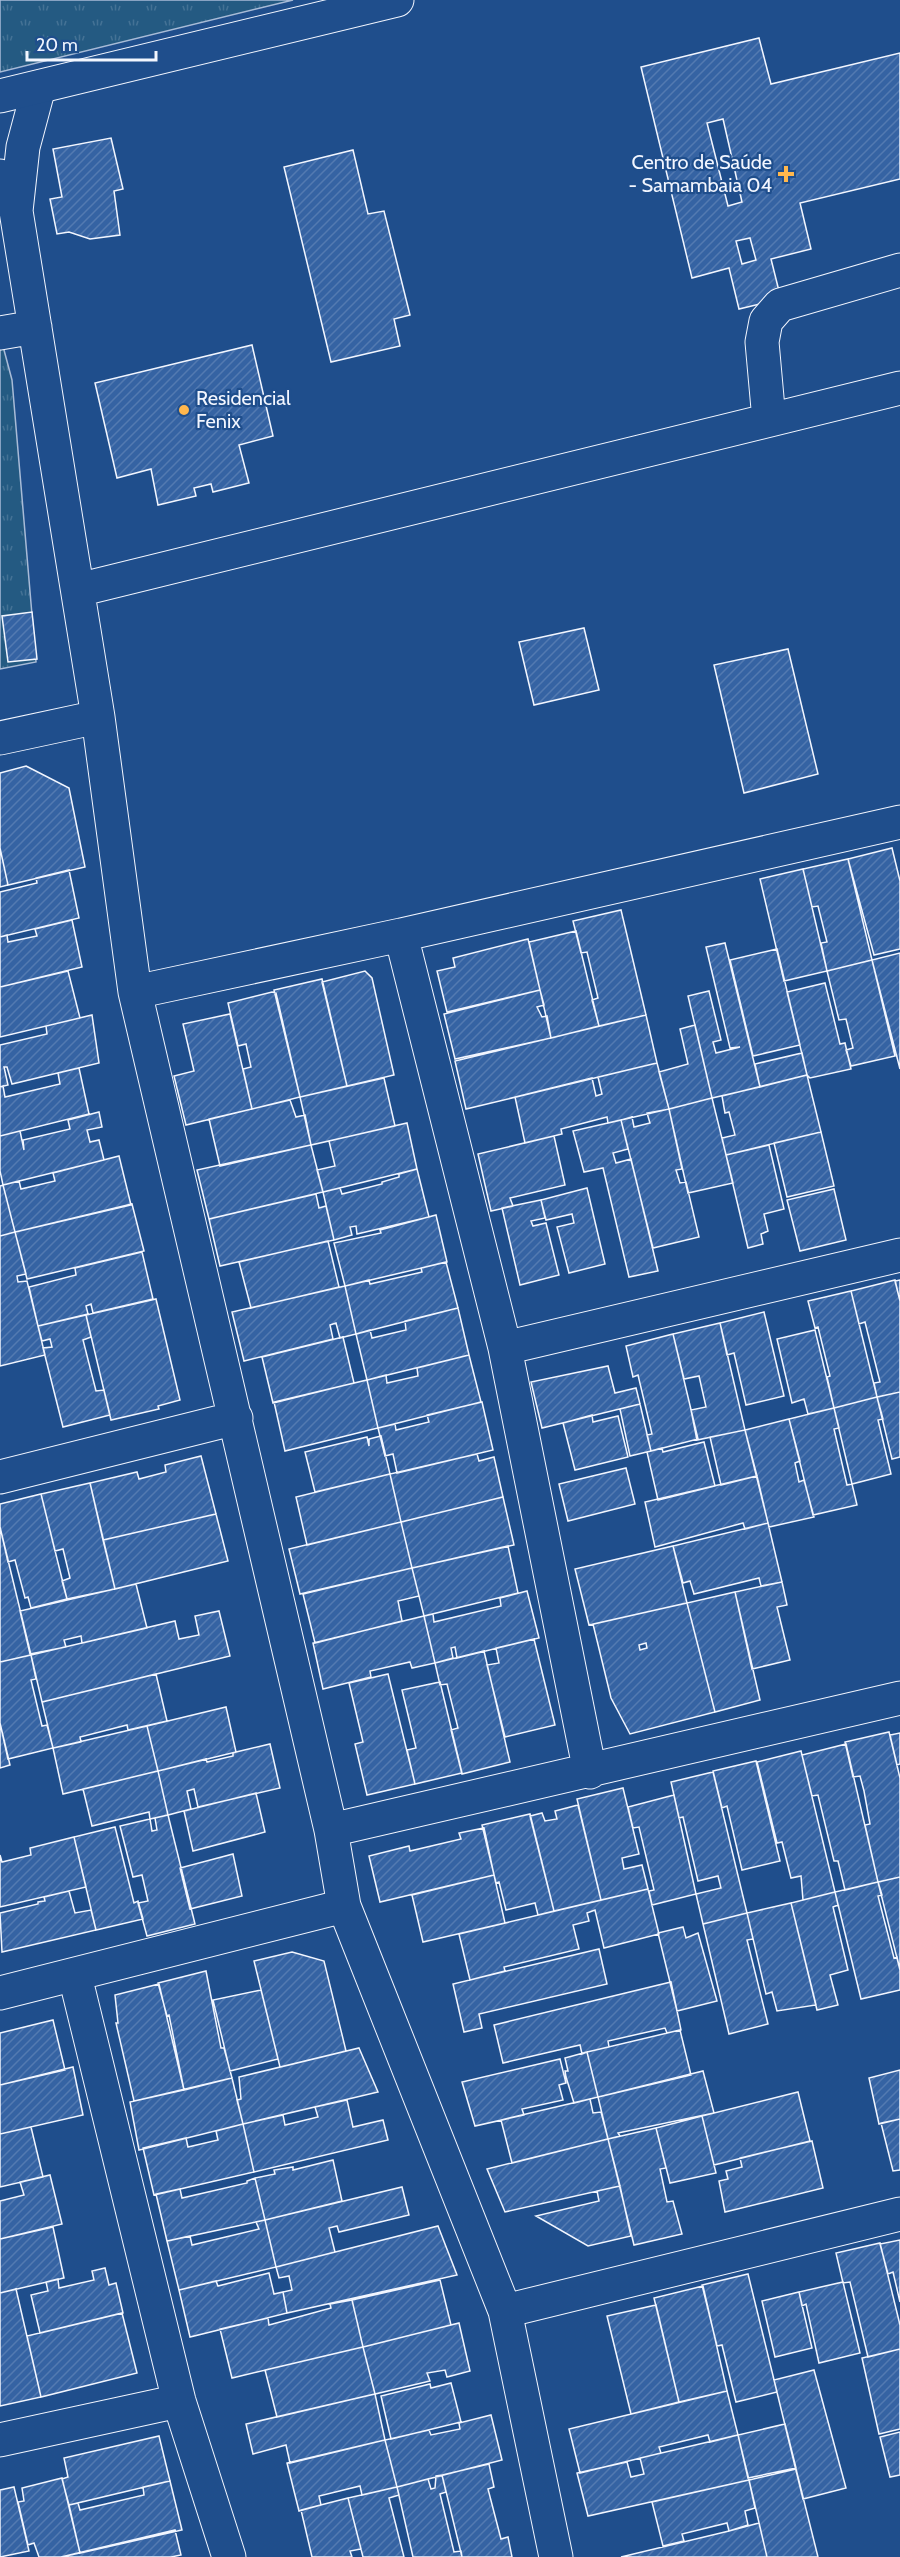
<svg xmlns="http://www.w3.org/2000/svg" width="900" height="2557" font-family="Cabin,sans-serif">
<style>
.grass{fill:url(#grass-tufts);stroke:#a8bbd7;stroke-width:1.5}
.building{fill:url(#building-hatch);stroke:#f2f6ff;stroke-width:1.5;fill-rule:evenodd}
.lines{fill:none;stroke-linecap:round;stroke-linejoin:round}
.minor-casing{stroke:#f2f6ff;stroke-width:35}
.major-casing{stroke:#f2f6ff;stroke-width:35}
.minor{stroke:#1f4e8c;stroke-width:33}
.major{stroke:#1f4e8c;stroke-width:33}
.poi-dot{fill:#ffb74d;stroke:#1f4e8c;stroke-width:2}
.labels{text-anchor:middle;stroke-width:4.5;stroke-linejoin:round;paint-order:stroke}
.poi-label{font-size:20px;fill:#f2f6ff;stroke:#1f4e8c;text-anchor:end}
</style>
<defs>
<pattern id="grass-tufts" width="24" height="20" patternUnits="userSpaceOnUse" patternTransform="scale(1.5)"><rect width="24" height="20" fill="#245a82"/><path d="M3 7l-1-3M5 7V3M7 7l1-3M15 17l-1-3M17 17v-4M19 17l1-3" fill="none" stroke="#447295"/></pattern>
<pattern id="building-hatch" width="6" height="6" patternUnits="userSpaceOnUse" patternTransform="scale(1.5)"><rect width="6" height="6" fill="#3563a3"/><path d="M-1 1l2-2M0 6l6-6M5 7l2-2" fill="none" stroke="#537ab1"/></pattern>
</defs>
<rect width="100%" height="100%" fill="#1f4e8c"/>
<path class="grass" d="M0 0H293L0 72Z
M0 335 12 380 36 662 0 669Z"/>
<path class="building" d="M759 38 771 84 900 53V179L800 203 811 249 771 259 781 299 739 309 729 268 692 278 641 67ZM723 119 742 202 728 206 707 123ZM750 238 756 260 742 264 736 241Z
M111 138 123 189 114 191 120 235 90 239 69 232 57 234 50 199 62 197 53 149Z
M353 150 368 214 384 211 410 315 394 319 400 346 331 362 284 167Z
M252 345 273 436 239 445 249 483 213 492 211 484 194 488 196 496 158 505 151 469 117 478 95 383Z
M32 612 37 659 8 662 2 616Z
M584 628 599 690 534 705 519 642Z
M788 649 818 774 744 793 714 665Z
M26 766 69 788 85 867 8 885 0 848V773Z
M0 848 8 885 0 887Z
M892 848 900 881V949L874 955 848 859Z
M848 859 872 960 827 971 821 943 827 942 818 906 812 907 803 869Z
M803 869 827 971 784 981 760 879Z
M69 870 79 918 0 937V892L37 883 36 878Z
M621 910 646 1015 599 1026 592 1000 598 998 587 952 581 953 573 921Z
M72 920 82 967 0 987V937L7 935 8 942 37 936 35 929Z
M576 931 599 1026 551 1038 529 942Z
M528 939 540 990 447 1012 437 971 455 967 453 958Z
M725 943 760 1087 712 1098 688 996 709 991 721 1040 713 1042 716 1053 740 1047 730 1048 706 947Z
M777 949 800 1045 753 1056 730 960Z
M900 953V1069L872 960Z
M872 960 895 1056 851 1066 846 1050 853 1048 846 1019 839 1020 827 971Z
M68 971 80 1018 0 1037V987Z
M365 971 372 978 394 1075 347 1086 322 982Z
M322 979 347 1086 300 1097 274 990Z
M825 983 840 1044 845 1043 851 1069 810 1078 807 1075 787 992Z
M540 990 544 1005 537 1007 542 1017 547 1016 551 1038 455 1059 444 1014Z
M272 992 276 993 300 1097 252 1109 243 1069 251 1067 246 1044 238 1046 228 1003Z
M230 1014 252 1109 186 1125 174 1076 194 1071 183 1024Z
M92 1015 99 1063 12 1084 7 1067H4L8 1085 0 1087V1045L47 1034 46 1026Z
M646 1015 657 1063 466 1109 455 1061Z
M695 1025 712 1098 669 1109 659 1072 688 1064 680 1029Z
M802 1053 807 1075 760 1087 755 1064Z
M657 1063 669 1109 608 1123 607 1117 561 1129 562 1134 525 1143 515 1097 592 1078 596 1096 602 1094 598 1077Z
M79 1068 89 1114 0 1136V1087L3 1086 5 1097 60 1084 58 1073Z
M807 1075 821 1132 726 1155 722 1138 735 1135 729 1112 725 1113 722 1096Z
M384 1078 395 1126 311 1145 300 1097Z
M712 1098 733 1183 688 1193 669 1109Z
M290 1100 296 1117 305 1115 311 1145 220 1166 209 1119Z
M669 1109 682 1169 676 1170 680 1183 686 1182 699 1237 653 1248 621 1120 632 1117 634 1127 650 1123 647 1113Z
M99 1112 102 1127 87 1130 90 1142 99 1140 104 1160 3 1185 0 1171V1136L20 1131 24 1150 23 1140 70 1129 68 1120Z
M621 1120 628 1149 613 1153 616 1163 631 1159 658 1271 629 1277 603 1168 584 1172 573 1131Z
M407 1123 417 1169 323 1192 317 1170 335 1166 329 1141Z
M821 1132 834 1186 787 1197 774 1143Z
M554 1136 565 1185 510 1198 513 1206 491 1211 478 1154Z
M311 1145 323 1192 209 1219 197 1170Z
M769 1145 784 1209 764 1214 768 1231 761 1234 763 1244 748 1248 726 1155Z
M119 1156 131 1205 15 1232 3 1185 19 1181 21 1189 55 1181 53 1173Z
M417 1169 429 1217 357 1234 356 1226 350 1227 352 1235 334 1240 323 1192 340 1188 342 1194 382 1184V1182L399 1177V1174Z
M3 1185 15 1232 0 1236V1186Z
M587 1188 605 1264 569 1273 557 1227 574 1223 572 1214 546 1220 541 1200Z
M834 1189 846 1240 800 1251 787 1200Z
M316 1194 319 1208 326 1206 334 1240 220 1266 209 1219Z
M541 1200 545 1218 531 1221 533 1226 546 1223 559 1275 520 1285 502 1208Z
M132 1204 144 1251 27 1279 15 1232Z
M436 1215 447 1262 345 1286 334 1243 381 1233 380 1230Z
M15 1232 26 1274 17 1276 18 1282 27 1281 45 1355 0 1366V1236Z
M328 1241 339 1287 251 1308 239 1262Z
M142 1252 153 1299 93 1313 91 1304 86 1306 88 1314 38 1326 29 1287 76 1275 75 1268Z
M446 1262 458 1308 356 1334 345 1286 369 1280 370 1284 418 1273 422 1272 421 1268Z
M895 1280 900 1301V1392L877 1397 874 1383 880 1382 865 1322 859 1324 851 1291Z
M900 1280V1301L895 1281Z
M345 1286 356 1334 340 1338 336 1323 330 1325 333 1339 244 1361 232 1312Z
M851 1291 877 1397 834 1408 827 1377 830 1376 818 1327 815 1328 808 1301Z
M156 1299 180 1400 158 1406 159 1409 111 1420 86 1315Z
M458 1308 469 1355 367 1380 356 1334 370 1330 372 1338 406 1330 405 1321Z
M764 1312 784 1396 746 1405 734 1353 727 1355 720 1323Z
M86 1315 91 1337 83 1340 96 1391 104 1390 110 1415 63 1427 43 1348 52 1347 50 1339 42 1341 38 1326Z
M720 1323 745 1430 697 1440 691 1410 706 1407 699 1376 684 1379 673 1334Z
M815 1330 834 1408 808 1414 804 1399 792 1403 777 1339Z
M673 1334 698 1439 651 1451 647 1435 652 1434 638 1375 633 1377 626 1346Z
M343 1337 354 1383 273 1403 262 1357Z
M469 1355 481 1402 378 1428 367 1380 386 1375 387 1383 418 1376 417 1368Z
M608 1366 615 1393 636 1388 640 1404 542 1428 531 1382Z
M367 1380 378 1428 285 1451 274 1402Z
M900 1392V1457L892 1459 877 1397Z
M877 1397 883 1419 878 1420 891 1474 852 1484 834 1408Z
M482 1402 493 1450 397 1473 393 1454 385 1456 378 1428 395 1424 396 1430 429 1422 427 1415Z
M640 1404 651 1451 630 1456 620 1409Z
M834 1408 839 1428 834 1429 847 1485 852 1484 857 1505 813 1515 789 1419Z
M592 1415 593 1422 618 1416 628 1457 575 1470 563 1423Z
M789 1419 800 1461 795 1463 799 1482 804 1480 814 1517 769 1527 745 1430Z
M745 1430 757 1476 721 1485 710 1437Z
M381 1436 390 1474 315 1492 305 1452 367 1437 369 1446V1439Z
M704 1442 715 1486 658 1500 647 1452 662 1448 663 1452Z
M477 1454 479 1461 494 1457 503 1497 401 1522 390 1474Z
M201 1456 216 1514 103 1540 90 1483 137 1472 139 1479 166 1472 165 1465Z
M626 1468 635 1504 568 1521 559 1484Z
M390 1474 401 1522 307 1545 296 1497Z
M757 1476 768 1523 745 1529 743 1523 655 1547 645 1502Z
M90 1483 115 1589 67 1599 62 1581 70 1578 63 1549 55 1551 41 1494Z
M41 1494 67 1599 31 1608 28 1597 25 1598 15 1560 8 1562 0 1527V1504Z
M503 1497 514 1545 412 1568 401 1522Z
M216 1514 228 1561 115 1589 103 1540Z
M401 1522 412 1568 300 1594 289 1549Z
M768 1523 782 1582 761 1586 759 1578 694 1594 690 1581 683 1583 673 1546Z
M0 1527 31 1655 0 1662Z
M508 1546 518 1593 424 1616 412 1568Z
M673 1546 687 1603 589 1625 575 1569Z
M412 1568 419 1596 398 1601 402 1621 315 1643 303 1594Z
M782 1582 787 1605 777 1607 790 1660 752 1669 735 1592Z
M136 1584 147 1628 82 1643 81 1636 64 1640 66 1647 30 1654 20 1611Z
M527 1591 539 1638 457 1658 455 1647 451 1648 453 1658 435 1663 424 1616 433 1614 434 1622 501 1606 500 1598Z
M735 1592 760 1700 715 1712 687 1603Z
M687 1603 715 1712 630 1734 611 1698 593 1624ZM646 1643 647 1648 640 1650 639 1645Z
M219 1611 230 1656 42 1702 31 1655 175 1621 179 1639 199 1635 195 1616Z
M424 1616 435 1663 412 1668 410 1662 370 1671 371 1677 323 1689 313 1643Z
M534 1639 555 1725 505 1737 487 1665 499 1663 496 1648Z
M484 1651 510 1762 462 1774 451 1730 458 1728 447 1684 440 1685 435 1663Z
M31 1655 36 1679 31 1680 42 1726 47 1725 53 1748 8 1759 0 1723V1662Z
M156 1674 167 1721 128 1730 127 1725 80 1737 81 1742 53 1748 42 1702Z
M388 1674 415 1784 367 1795 355 1744 363 1742 349 1683Z
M440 1682 462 1773 415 1784 407 1750 416 1748 402 1690Z
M226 1707 236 1752 158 1771 147 1726Z
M0 1723 10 1765 0 1768Z
M147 1726 158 1771 63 1794 53 1748Z
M889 1732 900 1778V1877L878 1882 865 1825 870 1824 864 1791 860 1776 853 1777 845 1742Z
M900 1733V1764L897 1765 890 1735Z
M270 1744 280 1788 198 1807 194 1789 187 1791 191 1809 168 1815 158 1771 206 1759 207 1762 233 1756V1753L236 1752Z
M846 1744 878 1882 845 1890 838 1861H834L818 1795 812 1796 802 1755Z
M801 1751 835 1892 803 1900 801 1876 791 1878 782 1842 777 1843 757 1762Z
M756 1761 780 1861 742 1870 727 1806 722 1808 713 1771Z
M158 1771 168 1815 150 1819 149 1812 92 1826 83 1789Z
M713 1772 747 1913 703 1924 696 1894 721 1888 718 1876 698 1881 683 1817 679 1818 671 1782Z
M623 1788 639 1854 622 1858 624 1869 642 1865 648 1889 601 1900 577 1799Z
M256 1793 265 1832 193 1851 184 1811Z
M674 1795 696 1894 652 1905 649 1891 654 1890 639 1827 633 1828 628 1807Z
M578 1805 601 1900 554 1911 530 1816 542 1813 545 1821 557 1819 555 1811Z
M530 1814 554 1911 538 1915 535 1903 506 1910 499 1882 496 1883 482 1825Z
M168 1815 195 1924 147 1936 138 1903 148 1901 142 1875 133 1877 120 1826 150 1819 152 1831 157 1830 155 1818Z
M115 1827 134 1903 138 1901 143 1919 96 1930 74 1837Z
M484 1828 494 1875 380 1902 369 1856 409 1846 410 1851 461 1839 459 1833Z
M74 1837 86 1887 0 1907V1855L2 1862 31 1855 30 1848Z
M233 1854 242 1896 190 1909 180 1868Z
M494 1875 505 1923 423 1942 412 1895Z
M900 1877V1970L878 1882Z
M878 1882 882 1895 878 1896 894 1958 897 1957 900 1970V1990L861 1999 835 1892Z
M648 1889 659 1934 604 1948 595 1910 587 1913 589 1921 573 1925 579 1949 504 1967 505 1971 470 1980 459 1934Z
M69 1891 75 1913 91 1910 96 1930 2 1952 0 1913 38 1904V1902L45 1901 44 1897Z
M835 1892 838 1905 833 1907 848 1970 830 1975 838 2005 817 2010 791 1903Z
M791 1903 816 2005 777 2011 772 1992 766 1994 747 1913Z
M747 1913 753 1939 747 1940 768 2024 729 2034 703 1924Z
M683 1927 686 1938 698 1933 717 2001 677 2011 658 1933Z
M599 1949 607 1984 479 2014 482 2028 464 2032 453 1984Z
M292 1952 324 1961 346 2051 280 2067 254 1961Z
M206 1971 221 2048H224L232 2078 184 2090 169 2015 167 2016 158 1983Z
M671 1982 681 2030 667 2033 665 2028 608 2041 609 2047 587 2052 582 2054 580 2045 503 2063 494 2025Z
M159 1984 184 2090 134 2101 116 2023H118L115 1995Z
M261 1990 278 2059 230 2071 213 2000Z
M53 2020 65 2070 0 2085V2033Z
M680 2030 691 2075 598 2097 587 2052Z
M359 2048 378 2092 243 2124 237 2100 241 2099 239 2077Z
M587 2052 598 2097 574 2103 566 2077 565 2071H568L565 2058Z
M560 2059 566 2083 559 2085 563 2100 522 2109 524 2115 475 2126 462 2082Z
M73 2067 83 2115 0 2134V2085Z
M900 2070V2119L879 2124 869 2078Z
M703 2071 714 2113 618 2133 620 2136 608 2139 598 2097Z
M232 2078 243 2124 139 2150 130 2102Z
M798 2092 810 2141 714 2165 702 2116Z
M590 2099 593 2113 601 2112 608 2139 512 2163 501 2120Z
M347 2100 353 2127 383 2120 388 2140 254 2172 243 2124 283 2115 285 2125 318 2117 315 2107Z
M702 2116 716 2173 670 2183 656 2128Z
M900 2119V2170L893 2171 881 2123Z
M243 2124 254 2172 154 2195 143 2148 186 2138 188 2147 218 2140 216 2131Z
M31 2127 43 2177 0 2187V2134Z
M656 2128 666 2168 660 2169 667 2202 673 2201 682 2234 634 2245 608 2139Z
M608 2139 620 2186 505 2212 487 2169Z
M812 2141 823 2188 725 2212 719 2181 728 2179 726 2171 742 2167 740 2158Z
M333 2160 342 2201 265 2220 255 2178 275 2174 274 2170 293 2167V2170Z
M50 2175 62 2224 0 2239V2201L24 2195 20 2182Z
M255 2178 265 2220 167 2241 156 2194 180 2189 182 2198 247 2183V2181Z
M620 2186 631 2236 588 2246 536 2216 599 2201 597 2191Z
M402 2187 409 2215 339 2232 337 2226 329 2228 335 2252 276 2267 265 2220Z
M265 2220 276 2267 179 2290 167 2241 190 2236 192 2245 259 2229 256 2222Z
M438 2226 457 2275 287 2313 283 2292 292 2290 289 2276 279 2278 276 2267Z
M53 2227 64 2278 0 2293V2239Z
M900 2240V2302L893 2272 888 2274 880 2244Z
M880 2243 900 2325V2349L868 2357 850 2282 843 2283 836 2253Z
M105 2268 109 2285 116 2283 123 2313 40 2333 31 2295 48 2291 46 2282 58 2279 59 2288 94 2280 92 2271Z
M269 2273 274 2294 283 2292 287 2313 190 2337 179 2290 216 2281 218 2286Z
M748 2274 777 2392 736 2402 722 2345 717 2346 702 2285Z
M440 2280 451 2325 363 2347 352 2300Z
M843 2282 860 2353 819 2363 806 2304 802 2306 799 2292Z
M703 2286 727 2391 679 2402 654 2298Z
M16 2289 41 2397 0 2406V2293Z
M799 2292 812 2348 775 2357 762 2301Z
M352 2300 363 2347 232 2378 220 2329 268 2318 269 2325 331 2308 330 2304Z
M656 2305 679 2402 631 2414 607 2316Z
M122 2313 137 2373 41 2397 27 2336Z
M459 2323 470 2371 447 2377 445 2370 427 2373 430 2381 375 2394 363 2347Z
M363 2347 375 2394 277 2417 265 2370Z
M900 2349V2429L879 2434 862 2358Z
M814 2370 846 2488 803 2499 774 2380Z
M451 2383 461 2422 391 2439 381 2396 430 2384 431 2388Z
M727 2391 738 2435 710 2442 708 2435 659 2447 661 2453 580 2473 569 2429Z
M375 2394 385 2440 290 2463 286 2445 253 2454 246 2424Z
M491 2415 502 2460 397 2487 385 2440 429 2430 431 2435 460 2429 459 2423Z
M785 2424 796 2468 748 2478 738 2435Z
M900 2432V2475L890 2477 880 2437Z
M738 2435 749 2480 588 2516 577 2473 627 2462 631 2477 644 2474 640 2458Z
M159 2436 170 2481 69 2505 62 2479 68 2477 64 2458Z
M385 2440 397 2487 362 2495 360 2486 319 2496 321 2505 299 2511 287 2463Z
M489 2464 494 2487 488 2489 501 2539 508 2537 512 2557H462L442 2475Z
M796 2469 818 2557H767L749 2480Z
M442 2475 446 2492 440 2494 454 2552 461 2551 462 2557H413L397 2487 428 2479 431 2489 435 2488 436 2476Z
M62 2478 80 2553 61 2557H39L34 2543 28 2545 18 2502 24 2501 22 2488Z
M749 2480 755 2508 745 2511 748 2525 729 2531 727 2523 682 2534 684 2541 663 2546 652 2502Z
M170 2481 182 2530 80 2553 69 2505 78 2503 80 2510 144 2495 143 2487Z
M14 2487 29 2551 0 2557V2490Z
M397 2487 399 2495 389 2498 404 2557H363L348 2498Z
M348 2498 361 2549 350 2551 352 2557H312L301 2510Z
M759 2523 767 2557H621L729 2531Z
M175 2530 181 2555 171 2557H61Z"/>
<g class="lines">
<g class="minor-casing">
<path id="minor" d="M0 176 16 211 98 717 135 992 331 1830 344 1906 505 2311 556 2557
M16 211 23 147 39 87
M0 333 35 327
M769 420 762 342 766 321 780 305 900 270
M78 590 900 388
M0 738 98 717
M401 935 900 822
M135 992 401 935 505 1348 900 1255
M505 1348 590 1772
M0 1477 236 1418
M331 1830 900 1698
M75 1976 179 2401 229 2557
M0 1993 344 1906
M505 2311 900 2214
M0 2440 179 2401"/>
</g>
<g class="major-casing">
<path id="major" d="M0 96 397 0"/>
</g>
<use href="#minor" class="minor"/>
<use href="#major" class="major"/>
</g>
<g class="poi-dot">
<path d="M783 165h6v6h6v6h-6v6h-6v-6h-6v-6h6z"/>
<circle cx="184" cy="410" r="6"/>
</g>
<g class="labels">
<g class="poi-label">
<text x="772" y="169">Centro de Saúde<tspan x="772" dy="23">- Samambaia 04</tspan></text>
<text x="196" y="405" text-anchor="start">Residencial<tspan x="196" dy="23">Fenix</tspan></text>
</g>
</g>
<path d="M27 51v9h129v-9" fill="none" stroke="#f2f6ff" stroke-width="3"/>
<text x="36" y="51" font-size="18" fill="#f2f6ff" stroke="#1f4e8c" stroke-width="4.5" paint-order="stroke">20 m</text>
</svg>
